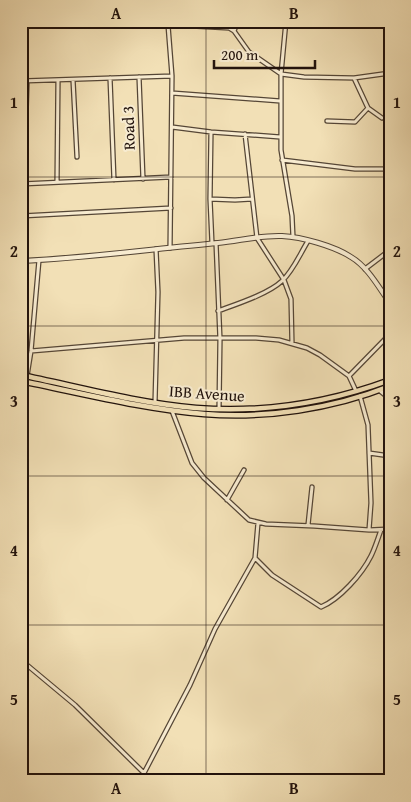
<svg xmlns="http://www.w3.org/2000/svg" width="411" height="802" font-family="'Gentium Book Plus',serif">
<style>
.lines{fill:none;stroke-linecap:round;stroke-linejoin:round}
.minor-casing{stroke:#554636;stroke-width:5.5}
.tertiary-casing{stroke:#554636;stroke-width:6}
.primary-casing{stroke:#21120c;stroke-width:7}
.minor{stroke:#f7ebd0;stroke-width:3}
.tertiary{stroke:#f7ebd0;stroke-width:4}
.primary{stroke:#f2e0b6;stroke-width:4.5}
.grid{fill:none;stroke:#21120c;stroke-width:1;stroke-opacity:0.55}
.labels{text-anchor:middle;stroke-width:4;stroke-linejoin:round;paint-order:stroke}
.street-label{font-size:16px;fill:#21120c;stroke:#f7ebd0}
.neatline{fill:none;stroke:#21120c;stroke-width:2}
.grid-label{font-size:16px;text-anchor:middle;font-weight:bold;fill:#21120c}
</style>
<rect width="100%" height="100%" fill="#f2e0b6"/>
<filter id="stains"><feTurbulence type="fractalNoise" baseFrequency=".004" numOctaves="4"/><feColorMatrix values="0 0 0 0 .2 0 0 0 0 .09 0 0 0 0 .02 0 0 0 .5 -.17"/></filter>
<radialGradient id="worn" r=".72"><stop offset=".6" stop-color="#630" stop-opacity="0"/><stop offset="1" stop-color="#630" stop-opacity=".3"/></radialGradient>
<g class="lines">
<g class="minor-casing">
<path id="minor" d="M101 21 229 28 234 31 249 52 281 74 304 77 354 78 390 73
M286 21 281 74V150L292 216 293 237
M168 25 172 76 170 248
M234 31 238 21
M139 77 143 179
M110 78 114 180
M354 78 368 108 382 118
M73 80 77 157
M21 81 172 76
M172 93 280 101
M327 121 355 122 368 108
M172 127 211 132 280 137
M211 132 210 199 212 243
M245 134 257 238 284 280 291 299 292 343
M282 160 355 169H390
M57 182 58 81
M21 184 171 177
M24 184 27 81
M210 199 235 200 252 199
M21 216 171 208
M216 243 220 339 219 409
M365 269 390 250
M218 311C237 304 268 294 282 281 293 271 300 254 308 241
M31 351 184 338H256L279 340 307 348 320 355 349 376 356 391
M27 376 31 351 39 260
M349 376 390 334
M379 390 390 399
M360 396 368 425 371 503 369 530
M155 402 158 292 156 249
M172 411 192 463 204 478 249 520 266 524 314 526 369 530 390 529
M369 453 390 456
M227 500 244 470
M308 525 312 487
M255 558 272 575 321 607C340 599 362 574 371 556 375 548 378 538 381 530
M21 660 75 705 144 773 149 781
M141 781 144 773 190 685 215 629 255 558 258 523"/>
</g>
<g class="tertiary-casing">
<path id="tertiary" d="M21 261C87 258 152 249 218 243 239 241 261 235 282 236 302 237 334 246 351 257 368 267 379 288 390 303"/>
</g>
<g class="primary-casing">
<path id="primary" d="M21 375C79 387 137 403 196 408 262 413 328 403 390 380
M21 381C81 393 143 409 204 414 265 419 332 409 390 386"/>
</g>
<use href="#minor" class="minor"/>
<use href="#tertiary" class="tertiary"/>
<use href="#primary" class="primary"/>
</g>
<path class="grid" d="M206 21V781M21 177H390M21 326H390M21 476H390M21 625H390"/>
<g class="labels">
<g class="street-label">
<text transform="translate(128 128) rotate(-92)" y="6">Road 3</text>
<text transform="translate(207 393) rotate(4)" y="6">IBB Avenue</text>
</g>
</g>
<rect width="411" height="802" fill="none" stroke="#f2e0b6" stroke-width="55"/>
<path d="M214 60v8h101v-8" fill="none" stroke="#21120c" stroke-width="2.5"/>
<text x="221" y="60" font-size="15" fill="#21120c" stroke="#f7ebd0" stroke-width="4" paint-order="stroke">200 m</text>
<rect x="28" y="28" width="356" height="746" class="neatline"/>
<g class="grid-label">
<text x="116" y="19">A</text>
<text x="294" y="19">B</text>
<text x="14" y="108">1</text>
<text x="397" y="108">1</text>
<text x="14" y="257">2</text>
<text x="397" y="257">2</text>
<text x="14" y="407">3</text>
<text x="397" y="407">3</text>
<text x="14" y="556">4</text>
<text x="397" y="556">4</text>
<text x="14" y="705">5</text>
<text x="397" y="705">5</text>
<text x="116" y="794">A</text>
<text x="294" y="794">B</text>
</g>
<rect width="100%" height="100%" filter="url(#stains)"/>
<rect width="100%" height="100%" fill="url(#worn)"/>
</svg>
